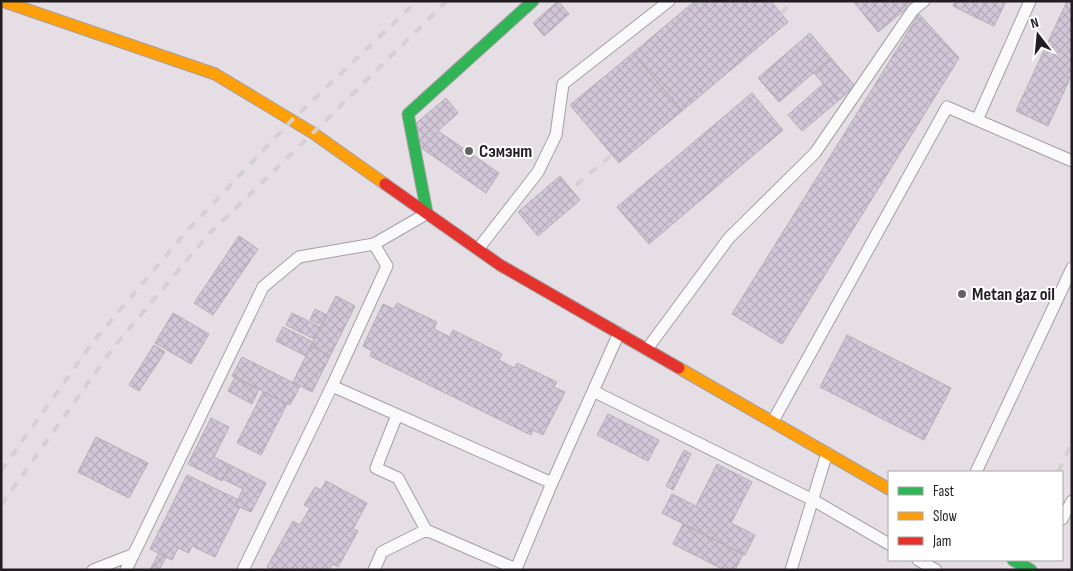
<svg xmlns="http://www.w3.org/2000/svg" width="1073" height="571" font-family="'Sofia Sans Condensed',sans-serif">
<style>
.building{fill:url(#building-cross-hatch);stroke:#b4b0b5}
.lines{fill:none;stroke-linecap:round;stroke-linejoin:round}
.lane-casing{stroke:#a49fa3;stroke-width:13}
.fast-casing{stroke:#a49fa3;stroke-width:13}
.slow-casing{stroke:#a49fa3;stroke-width:13}
.jam-casing{stroke:#a49fa3;stroke-width:13}
.lane{stroke:#fbfafb;stroke-width:11}
.fast{stroke:#30b455;stroke-width:11}
.slow{stroke:#ff9f0a;stroke-width:11}
.jam{stroke:#e5322d;stroke-width:11}
.rail{stroke:#d4d1d3;stroke-width:4;stroke-dasharray:9 9;stroke-linecap:butt}
.poi-dot{fill:#666165;stroke:#fff;stroke-width:2}
.labels{text-anchor:middle;stroke-width:4;stroke-linejoin:round;paint-order:stroke}
.poi-label{font-size:18px;font-weight:bold;fill:#221d21;stroke:#fff;text-anchor:start}
</style>
<defs>
<pattern id="building-cross-hatch" width="8" height="8" patternUnits="userSpaceOnUse" patternTransform="scale(1.25)"><rect width="8" height="8" fill="#d2c7d9"/><path d="M0 0l8 8M0 8l8-8" fill="none" stroke="#b4aaba"/></pattern>
</defs>
<rect width="100%" height="100%" fill="#e5dee4"/>
<path class="building" d="M558 1 569 14 544 36 533 23Z
M695 1H771L788 22 682 111 633 53Z
M853 1H909L912 4 878 32Z
M955 1H986L977 18 953 6Z
M986 1H1006L994 26 977 18Z
M1067 1H1072V74L1048 126 1016 111Z
M919 14 959 58 782 344 732 314Z
M810 33 831 58 779 102 758 78Z
M633 53 682 111 619 163 570 105Z
M831 58 855 86 838 101 814 73Z
M823 84 838 101 802 131 788 115Z
M752 93 783 130 649 244 617 207Z
M446 98 458 113 438 131 499 173 486 193 420 147 414 125Z
M560 176 580 200 538 236 518 212Z
M239 236 258 249 213 315 194 303Z
M336 296 355 306 330 356 311 346Z
M397 303 437 322 434 329 450 337 453 330 502 354 499 360 514 368 517 363 557 382 554 387 565 392 543 435 533 430 531 435 370 356 372 351 363 346 383 304 394 309Z
M315 309 327 315 322 325 310 320Z
M173 313 209 334 191 364 155 343Z
M292 313 320 327 314 339 286 325Z
M283 327 313 342 306 356 276 341Z
M847 335 951 388 924 440 820 387Z
M154 345 165 352 139 391 129 385Z
M311 346 330 356 312 392 293 382Z
M242 357 300 386 290 405 232 376Z
M235 377 259 389 252 404 228 391Z
M263 392 287 404 261 455 237 443Z
M608 414 659 440 648 461 597 435Z
M211 418 229 427 214 457 230 465 222 481 188 464Z
M96 437 148 463 129 498 78 472Z
M684 450 691 454 673 490 666 486Z
M717 464 752 482 731 523 755 535 745 555 662 513 672 494 696 506Z
M230 465 266 483 251 512 235 505 243 489 223 479Z
M187 475 237 499 235 505 240 507 215 557 192 546 189 553 178 548 172 560 150 549Z
M326 481 367 503 353 529 358 531 338 567 333 564 329 570H273L267 567 293 521 300 525 310 508 304 505 315 487 321 490Z
M683 524 743 554 735 570H724L673 544Z
M159 553 166 557 159 570H150Z"/>
<g class="lines">
<g class="lane-casing">
<path id="lane" d="M1030 1 977 120 1072 161
M374 244 387 266 332 386 552 483 619 333
M478 249 538 172 556 135 563 84 669 1
M647 349 729 238 815 153 913 10 924 1
M593 391 813 500 889 544
M397 415 376 468 398 478 426 530 516 569 552 483
M773 421 947 107 977 120
M976 472 1072 268
M1062 519 1072 501
M918 560 936 570
M93 570 134 554
M126 570 263 287 299 257 374 244 426 214
M243 570 332 386
M374 570 382 552 426 530
M791 570 827 453"/>
</g>
<g class="fast-casing">
<path id="fast" d="M427 213 408 114 533 1
M1013 560 1031 570"/>
</g>
<g class="slow-casing">
<path id="slow" d="M2 1 215 74 313 133 385 184
M679 368 889 489"/>
</g>
<g class="jam-casing">
<path id="jam" d="M385 184 500 265 679 368"/>
</g>
<use href="#lane" class="lane"/>
<use href="#fast" class="fast"/>
<use href="#slow" class="slow"/>
<use href="#jam" class="jam"/>
<path class="rail" d="M781 13 795 1
M576 185 612 155
M1 471 92 343 187 231 292 120 417 1
M1058 472 1072 443
M1 505 113 348 209 234 312 134 447 1"/>
</g>
<g class="poi-dot">
<circle cx="469" cy="151" r="5"/>
<circle cx="962" cy="294" r="5"/>
</g>
<g class="labels">
<g class="poi-label">
<text x="479" y="157">Сэмэнт</text>
<text x="972" y="300">Metan gaz oil</text>
</g>
</g>
<rect width="1073" height="571" fill="none" stroke="#221d21" stroke-width="5"/>
<rect x="888" y="471" width="175" height="90" fill="#ffffff" stroke="#a7a5a6"/>
<rect x="898" y="487" width="25" height="8" fill="#30b455" stroke="#a7a5a6"/>
<text x="933" y="496" font-size="15" fill="#221d21">Fast</text>
<rect x="898" y="512" width="25" height="8" fill="#ff9f0a" stroke="#a7a5a6"/>
<text x="933" y="521" font-size="15" fill="#221d21">Slow</text>
<rect x="898" y="537" width="25" height="8" fill="#e5322d" stroke="#a7a5a6"/>
<text x="933" y="546" font-size="15" fill="#221d21">Jam</text>
<g transform="translate(1038 35) rotate(344)" stroke="#ffffff" stroke-width="4" paint-order="stroke">
<path d="M0-4L9 19L0 12L-9 19Z" fill="#221d21"/>
<text y="-8" font-size="14" font-weight="bold" text-anchor="middle" fill="#221d21">N</text>
</g>
</svg>
